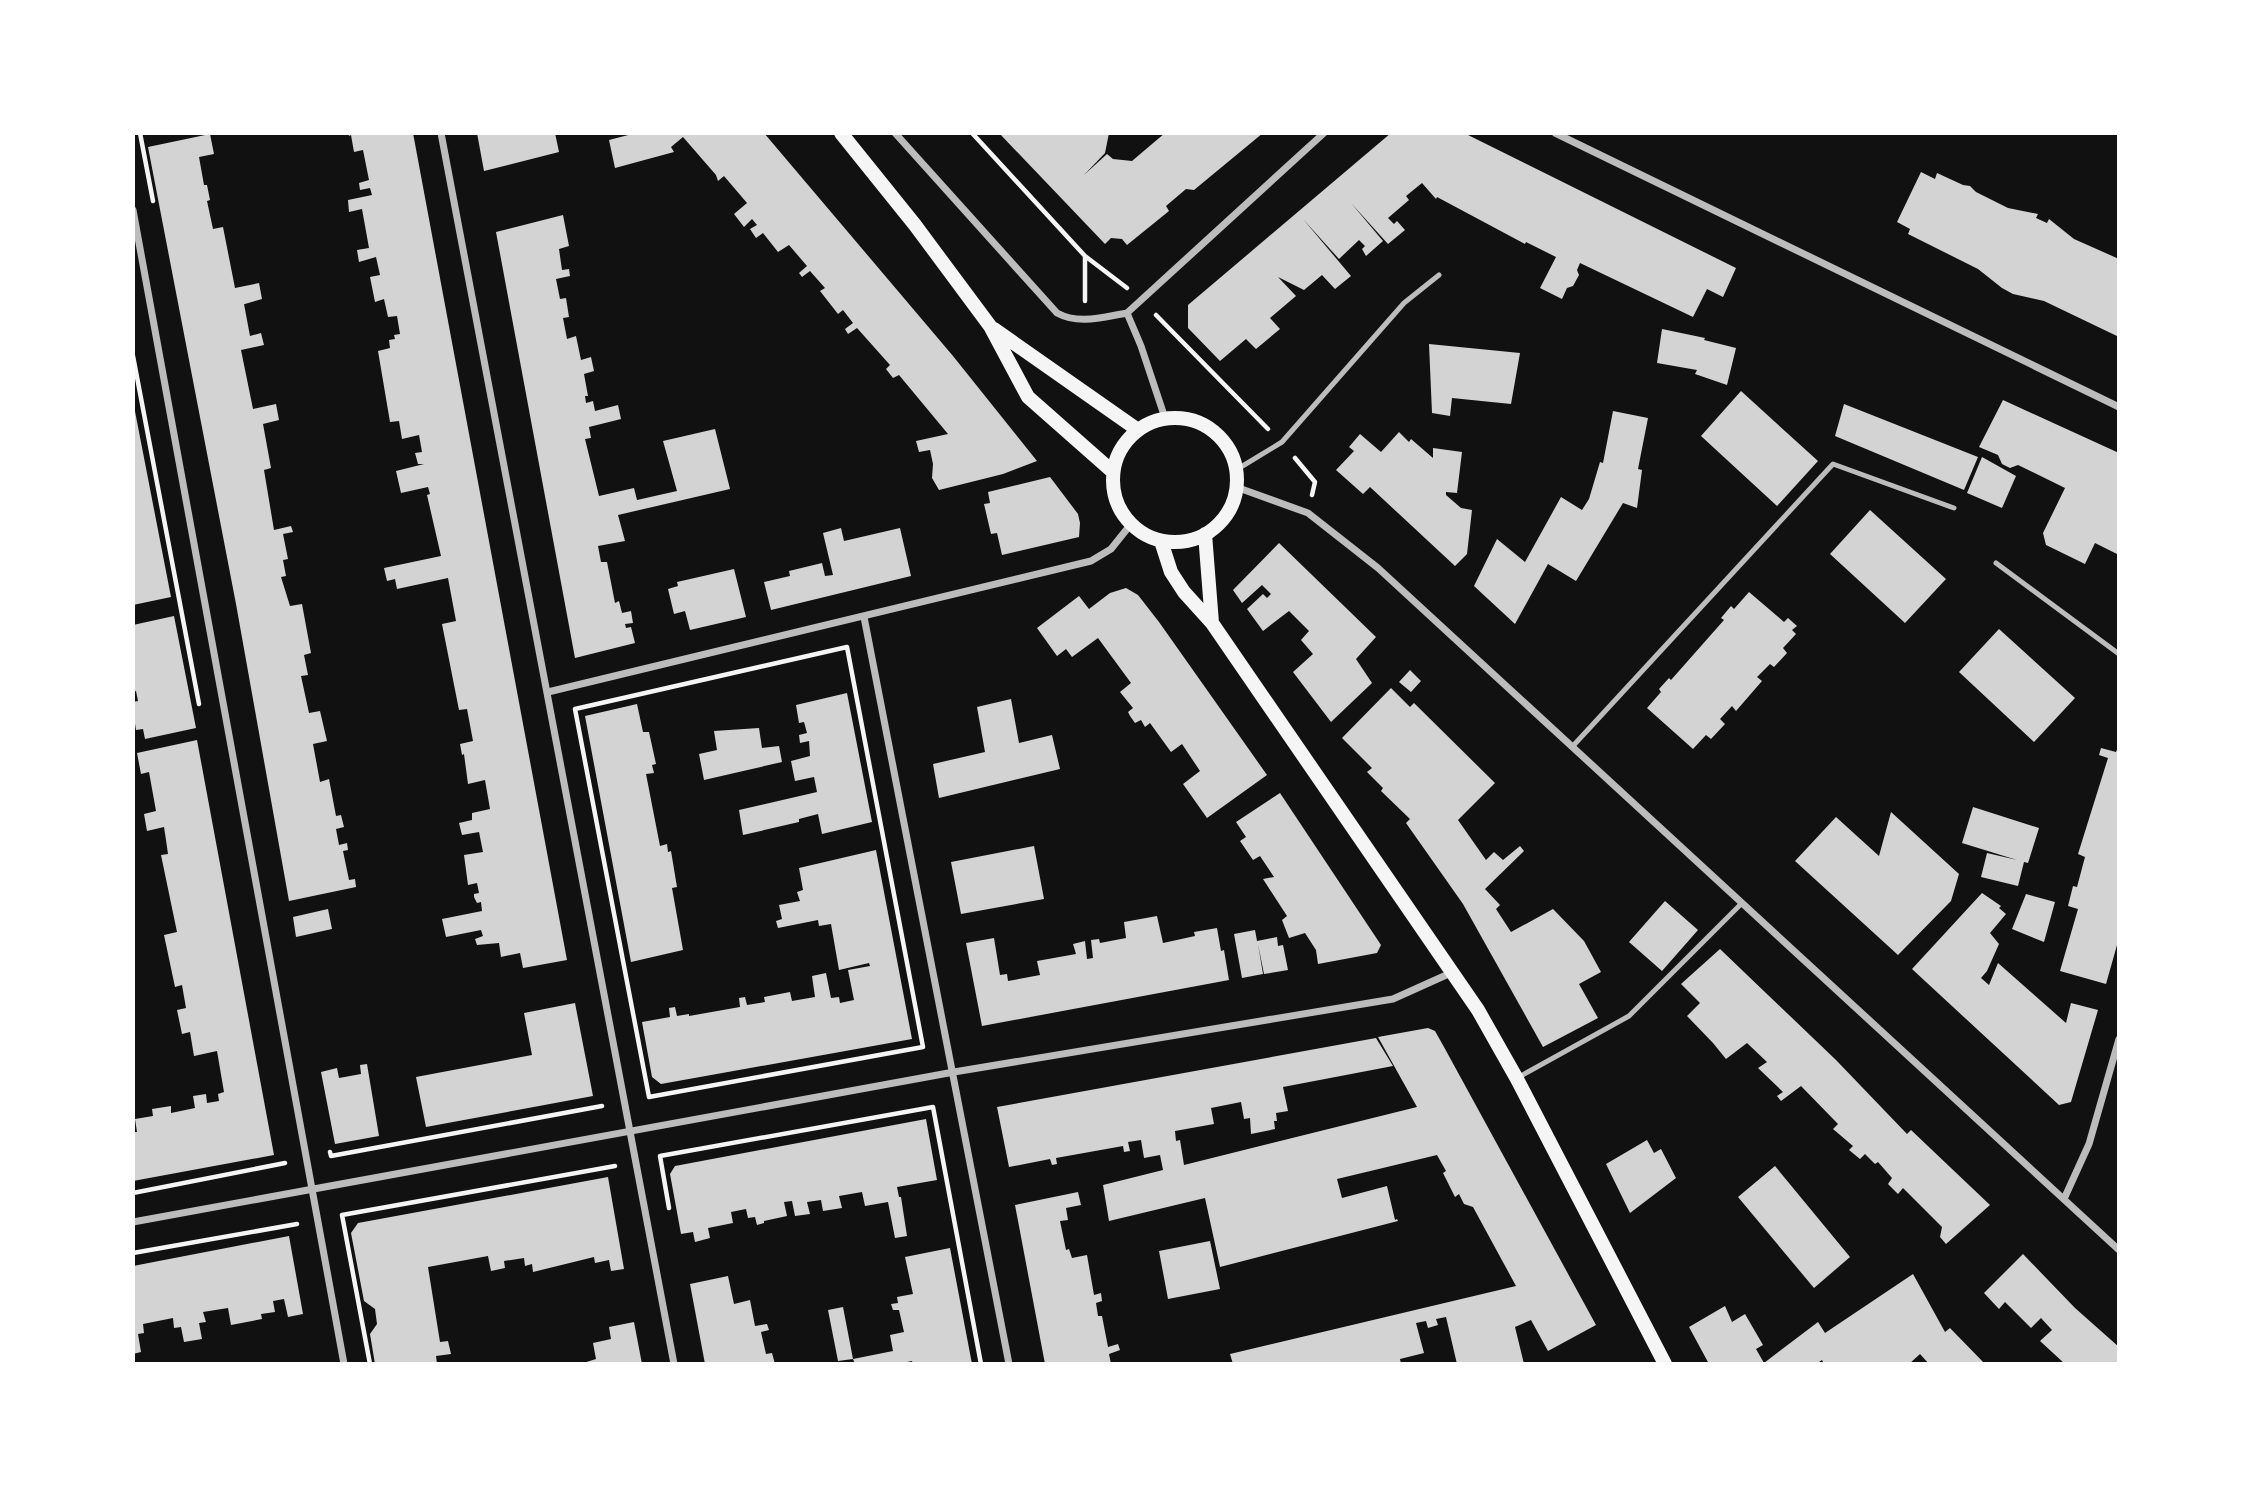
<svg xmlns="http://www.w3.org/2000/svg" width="2252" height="1497" font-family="'Space Grotesk',sans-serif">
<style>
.building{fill:#d3d3d3}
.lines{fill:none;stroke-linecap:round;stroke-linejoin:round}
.path{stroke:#f5f5f5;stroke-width:4.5}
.service{stroke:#bcbcbc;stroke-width:5}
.minor{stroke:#bcbcbc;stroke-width:7}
.secondary{stroke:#f5f5f5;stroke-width:14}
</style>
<rect width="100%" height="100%" fill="#111"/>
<path class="building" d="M348 133H413L567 960 523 968 520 953 501 957 499 943 477 945 475 939 483 936 481 930 446 937 442 919 482 911 481 902 477 903 474 897V894L479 893 477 883 468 885 464 855 483 852 479 832 462 835 459 823 472 820V813L490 809 485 780 468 784 464 754 462 755 460 744 473 741 467 709 459 710 442 624 456 621 448 578 397 589 395 579 387 581 384 568 441 556 427 495 430 494 428 487 401 493 396 471 424 464H418L415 453 422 452 419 435 402 439 399 421 390 422 378 351 390 348 389 340 395 339 394 335 400 334 397 316 388 317 384 299 375 302 370 277 380 275 376 257 359 262 357 250 369 248 362 209 349 212 348 200 372 195 370 188 360 190 359 183 369 180 363 150 354 152 351 135 349 136Z
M477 133H555L559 152 484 171Z
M636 133H764L953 356 1037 461 1003 474 939 490 932 478 933 464 930 450 919 452 916 441 948 434 899 375 893 378 886 369 890 365 857 328 848 334 845 329 853 323 843 310 838 314 820 291 825 288 810 271 802 277 799 273 807 266 789 245 778 252 763 233 756 238 750 229 757 225 752 219 744 227 734 214 747 203 724 176 718 181 716 175 683 137 671 147 674 152 615 168 609 140Z
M999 133H1109L1105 153 1084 175 1107 154 1113 159 1132 161 1165 133H1263L1194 190 1186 189 1166 206 1169 211 1127 245 1122 239 1111 238 1105 244Z
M1391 133H1464L1736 268 1723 297 1707 289 1693 317 1580 263 1577 270 1579 275 1573 286 1567 288 1562 299 1540 288 1556 257 1526 242 1525 244 1437 197 1436 199 1422 183 1406 196 1409 200 1388 218 1394 224 1397 221 1405 230 1388 244 1351 203 1383 241 1366 256 1362 249 1365 246 1359 240 1339 259 1303 219 1351 276 1335 289 1322 275 1304 290 1278 277 1296 296 1270 318 1280 329 1256 349 1246 339 1220 361 1188 328V305Z
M210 134 214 154 199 157 204 185H207L210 200 207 201 213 229 223 227 235 288 259 283 262 299 238 306 244 304 250 336 261 333 264 345 241 350 253 409 276 404 279 420 263 424 271 468 264 470 274 530 291 526 293 532 283 534 288 559 283 560 286 576 281 577 290 606 302 604 311 653 304 655 308 675 301 676 309 713 320 711 327 741 313 744 320 782 329 779 336 816 341 815 344 827 336 829 339 845 347 843 348 850 343 851 349 880 355 879 356 887 289 901 236 604 148 147Z
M1921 172 1935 179 1937 173 1963 185 1970 186 1976 192 2008 208 2038 214 2036 218 2047 223 2049 219 2074 239 2119 259V337L2044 301 2013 294 2002 288 1978 269 1908 234 1910 229 1897 222Z
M563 215 569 246 559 249 562 270 569 269 570 276 556 279 560 299 566 298 569 317 563 318 567 339 576 336 581 360 591 357 594 371 584 374 588 396H585L586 403 593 401 595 411 618 405 621 419 589 427 591 438 585 439 599 496 634 488 637 500 677 491 663 441 715 429 730 489 618 515 625 541 598 546 601 562H607L615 603 619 601 622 613 631 611 633 623 625 624 626 628 631 627 635 643 575 658 496 232Z
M1662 329 1705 338 1704 340 1736 348 1727 385 1695 374 1697 370 1657 363Z
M1429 344 1520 353 1511 404 1452 398 1450 416 1432 413Z
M1741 391 1818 461 1777 506 1701 436Z
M2003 400 2119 453V555L2095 543 2085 564 2046 545 2043 533 2065 488 2018 465 2010 468 2002 464 1998 455 1979 447Z
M133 401 171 597 133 605Z
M1844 404 1978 457 1964 490 1835 436Z
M1613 411 1648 418 1638 469 1642 470 1637 508 1623 503 1576 581 1548 564 1515 624 1474 586 1497 539 1525 562 1561 497 1582 510 1589 499 1600 462 1603 463Z
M1399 432 1409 442 1411 439 1433 458V448L1462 452 1457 493 1446 492V495L1461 508 1472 510 1467 554 1455 566 1370 487 1363 494 1336 470 1354 451 1349 447 1360 434 1381 452Z
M1982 457 2016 476 2002 508 1967 493Z
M1050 477 1078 514 1080 523 1079 537 1002 555 997 533 991 534 984 504 990 503 988 492Z
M1870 510 1946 579 1905 623 1830 554Z
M841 528 844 541 900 528 911 576 771 610 764 582 790 576 789 571 822 563 825 576 833 575 823 533Z
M1279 543 1376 637 1356 659 1372 683 1331 722 1293 672 1313 654 1301 640 1309 631 1289 611 1263 631 1247 609 1263 594 1267 598 1271 594 1262 585 1242 603 1233 590Z
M734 569 746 617 690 630 685 611 674 614 668 589 678 586 677 582Z
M1126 588 1138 595 1159 622 1267 775 1207 818 1183 784 1200 771 1182 744 1171 752 1150 723 1145 727 1141 720 1135 723 1130 716 1128 712 1133 708 1120 692 1131 683 1098 638 1072 657 1066 649 1057 656 1037 628 1079 596 1089 609 1110 593Z
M1749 592 1784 622 1788 618 1797 626 1792 630 1796 634 1783 648 1787 653 1774 667 1770 664 1757 677 1762 681 1736 711 1732 706 1720 719 1725 724 1711 739 1706 735 1693 749 1647 708 1661 692 1659 689 1669 678 1671 680 1724 620 1721 618 1731 606 1734 609Z
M174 616 196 728 145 739 143 729 136 730 133 711V702L138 701 136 691 133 692V625Z
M1999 629 2075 698 2034 742 1959 672Z
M1410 670 1421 681 1411 692 1399 682Z
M1391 688 1410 707 1414 703 1495 783 1458 820 1486 860 1494 852 1503 860 1520 846 1524 851 1485 889 1500 905 1496 909 1511 932 1553 909 1584 941 1601 972 1579 984 1598 1018 1543 1047 1463 904 1406 823 1410 819 1381 791 1383 788 1367 772 1372 768 1342 738Z
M847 693 872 822 822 834 818 814 799 819V822L743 835 739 810 817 792 814 777 795 781 791 761 810 756 809 741 800 743 799 735 807 733 804 722 799 723 796 705Z
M1011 699 1019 743 1052 735 1060 769 939 798 933 764 985 752 977 707Z
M637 704 643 732H649L656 764 652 765 654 773 646 774 660 846 667 844 668 852 671 851 677 887 672 888 683 950 631 962 585 716Z
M759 728 762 748 779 746 782 762 704 780 699 754 717 750 714 731Z
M197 740 274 1155 133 1181V1132H137L135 1119 153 1116 152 1109 171 1106V1113L195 1108 193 1096 206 1094 207 1103 219 1101 218 1094 224 1092 217 1051 194 1056 190 1032 182 1034 177 1010 186 1008 182 985 175 987 164 935 177 932 161 855 168 854 166 840 164 827 147 831 144 814 156 811 149 772 141 774 137 753Z
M2119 745V938L2106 984 2060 971 2078 909 2068 906 2073 886 2077 887 2085 857 2078 854 2108 758 2099 755 2101 748 2116 752Z
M1280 793 1381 945 1377 953 1318 964 1316 950 1305 933 1289 938 1282 920 1287 916 1263 879 1274 877 1260 856 1253 860 1240 841 1246 837 1236 822Z
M1973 807 2039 828 2028 863 2024 862 2018 886 1981 877 1987 853 2017 860 1962 843Z
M1891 812 1959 874 1951 901 1898 955 1795 861 1836 817 1879 856Z
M1034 846 1044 899 961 914 951 862Z
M876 850 912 1039 661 1084 652 1077 642 1022 670 1017 669 1008 675 1007 677 1016 689 1014V1016L740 1007 739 998 745 997 747 1005 765 1002 764 997 790 992 792 1001 815 997 812 976 826 973 831 998 839 997 840 1003 854 1000 848 970 870 966 869 963 839 970 831 924 819 926 818 920 778 928 776 921 782 919 779 905 800 901 797 892 803 890 799 868Z
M1982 893 2001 906 1999 908 2006 914 1990 933 1999 944 1987 971 1981 978 1989 985 1998 963 2066 1023 2071 1003 2098 1010 2071 1102 2059 1105 1912 969Z
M2026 894 2055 902 2044 942 2012 929Z
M1665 901 1698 930 1662 971 1629 942Z
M328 909 332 929 296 937 293 917Z
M1157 916 1163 943 1195 936 1194 932 1217 928 1221 951 1224 950 1229 980 982 1026 966 943 994 938 1000 975 1007 974 1008 981 1040 975 1037 961 1076 954 1073 944 1085 941 1087 959 1093 958 1091 940 1099 939 1100 943 1126 938 1124 922Z
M1255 930 1257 941 1277 937 1278 946 1283 945 1288 970 1264 974 1258 944 1263 974 1242 978 1234 934Z
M1720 949 1836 1060 1907 1134 1911 1130 1990 1205 1946 1244 1940 1237 1942 1227 1903 1188 1898 1194 1888 1184 1892 1178 1878 1162 1875 1164 1865 1154 1860 1159 1849 1150 1853 1146 1833 1129 1838 1124 1801 1086 1781 1101 1777 1096 1783 1092 1758 1068 1767 1062 1747 1043 1726 1059 1713 1043 1687 1016 1700 1003 1681 984Z
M575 1003 593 1096 426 1127 416 1077 532 1055 524 1013Z
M1428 1028 1435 1031 1444 1047 1596 1325 1548 1351 1531 1320 1515 1327 1524 1364H1457L1446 1317 1436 1319 1438 1325 1428 1328 1426 1321 1416 1323 1424 1353 1400 1359 1401 1364H1233L1230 1354 1516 1286 1473 1207 1464 1204 1459 1194 1455 1197 1443 1173 1446 1171 1437 1155 1337 1179 1342 1198 1387 1186 1395 1220 1397 1219 1398 1221 1220 1267 1205 1198 1109 1221 1103 1185 1163 1170 1160 1155 1144 1158 1141 1140 1128 1142 1130 1151 1124 1152 1123 1146 1056 1158 1057 1164 1052 1165 1050 1159 1009 1167 997 1107 1376 1038 1393 1066 1283 1087 1288 1111 1276 1113 1277 1121H1274L1275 1129 1251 1134 1250 1118 1244 1119 1241 1102 1211 1108 1214 1124 1175 1131 1176 1141 1180 1140 1184 1165 1417 1107 1378 1037Z
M367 1064 379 1136 335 1144 321 1072 337 1068 339 1078 361 1074 360 1065Z
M926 1119 937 1180 897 1187 899 1197H901L907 1236 895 1238 888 1202 865 1206 862 1192 839 1196 842 1208 823 1211 821 1200 807 1202 810 1214 795 1216 792 1201 784 1202 787 1216 764 1221V1223L757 1225 755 1217 748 1218 746 1209 731 1212 733 1223 708 1228 710 1238 695 1242 693 1232 681 1234 670 1174 675 1166Z
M1647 1140 1654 1153 1661 1149 1676 1178 1630 1213 1606 1164Z
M1775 1166 1850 1257 1814 1288 1738 1197Z
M608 1177 624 1269 611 1271 609 1260 595 1263 594 1257 533 1272 532 1264 525 1266 524 1258 504 1261 505 1268 491 1271 488 1256 428 1267 440 1342 448 1341 451 1354 436 1356 437 1364H375L370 1334 377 1324 375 1309 364 1301 351 1233 358 1223Z
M1078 1192 1081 1205 1066 1208 1068 1220 1060 1221 1066 1250 1069 1249 1072 1258 1087 1255 1094 1295 1101 1293 1102 1301 1096 1303 1098 1316H1102L1108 1347 1118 1344 1120 1350 1109 1354 1111 1364H1045L1015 1205Z
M289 1236 303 1314 288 1317 284 1299 273 1301 275 1312 261 1314 262 1319 231 1325 228 1308 203 1312 206 1322 199 1323 202 1339 184 1342 181 1327 174 1328 173 1318 143 1324 144 1333 138 1334 141 1352 133 1354V1266Z
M1210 1241 1220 1289 1168 1299 1159 1251Z
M950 1248 972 1364H913L912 1361 897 1364H855L853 1359 893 1351 890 1335 904 1332 899 1310H893L891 1304 898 1303 897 1297 913 1294 905 1257Z
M2023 1254 2075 1308 2119 1347V1364H2065L2040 1341 2052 1330 2041 1318 2031 1328 2005 1302 1999 1309 1984 1293Z
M1913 1274 1945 1332 1950 1328 1985 1364H1929L1920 1354 1909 1364H1824L1822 1360 1816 1364H1709L1689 1327 1725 1306 1732 1322 1745 1314 1763 1345 1756 1349 1764 1363 1818 1322 1825 1333Z
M728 1276 734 1304 750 1300 755 1326 767 1324 769 1330 761 1332 766 1354 772 1353 775 1364H705L690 1284Z
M843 1307 853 1359 838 1361 828 1310Z
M634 1322 642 1364H580L596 1359 593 1343 611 1339 609 1327Z"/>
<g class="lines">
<path class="path" d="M140 133 153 201
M972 133 1085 256 1127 288
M1085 301V257
M1156 315 1268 429
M133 356 199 704
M1295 458 1315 482 1312 495
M847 647 923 1047 649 1097 575 709Z
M330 1152 331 1156 602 1106
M133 1193 285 1163
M669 1208 660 1156 933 1107 981 1364
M133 1253 297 1224
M370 1364 342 1215 615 1166"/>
<path class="service" d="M1236 470 1282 442 1404 303 1439 275
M1996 563 2119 654
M1572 747 1833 464 1954 508
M1519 1077 1629 1016 1741 904"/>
<path class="minor" d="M441 133 674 1364
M895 133 1057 313C1079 325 1103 317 1127 313
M1555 133 2119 407
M133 210 344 1364
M1127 313 1324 133
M1127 313 1141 346 1165 418
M1236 487 1308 513 1378 568 2119 1250
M864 617 1009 1364
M548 692 1091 561 1111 549 1131 524
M2064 1199 2089 1144 2119 1039
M133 1222 954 1072 1393 999 1453 972"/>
<path class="secondary" d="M841 133 915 225 990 326 1028 397 1113 472
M994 329 1138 430
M1113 480a62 62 0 1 1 124 0a62 62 0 1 1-124 0Z
M1205 534 1212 623
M1161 541 1171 572 1184 592 1212 623 1478 1010 1517 1079 1665 1364"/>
</g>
<rect width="2252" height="1497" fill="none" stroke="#ffffff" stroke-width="270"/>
</svg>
